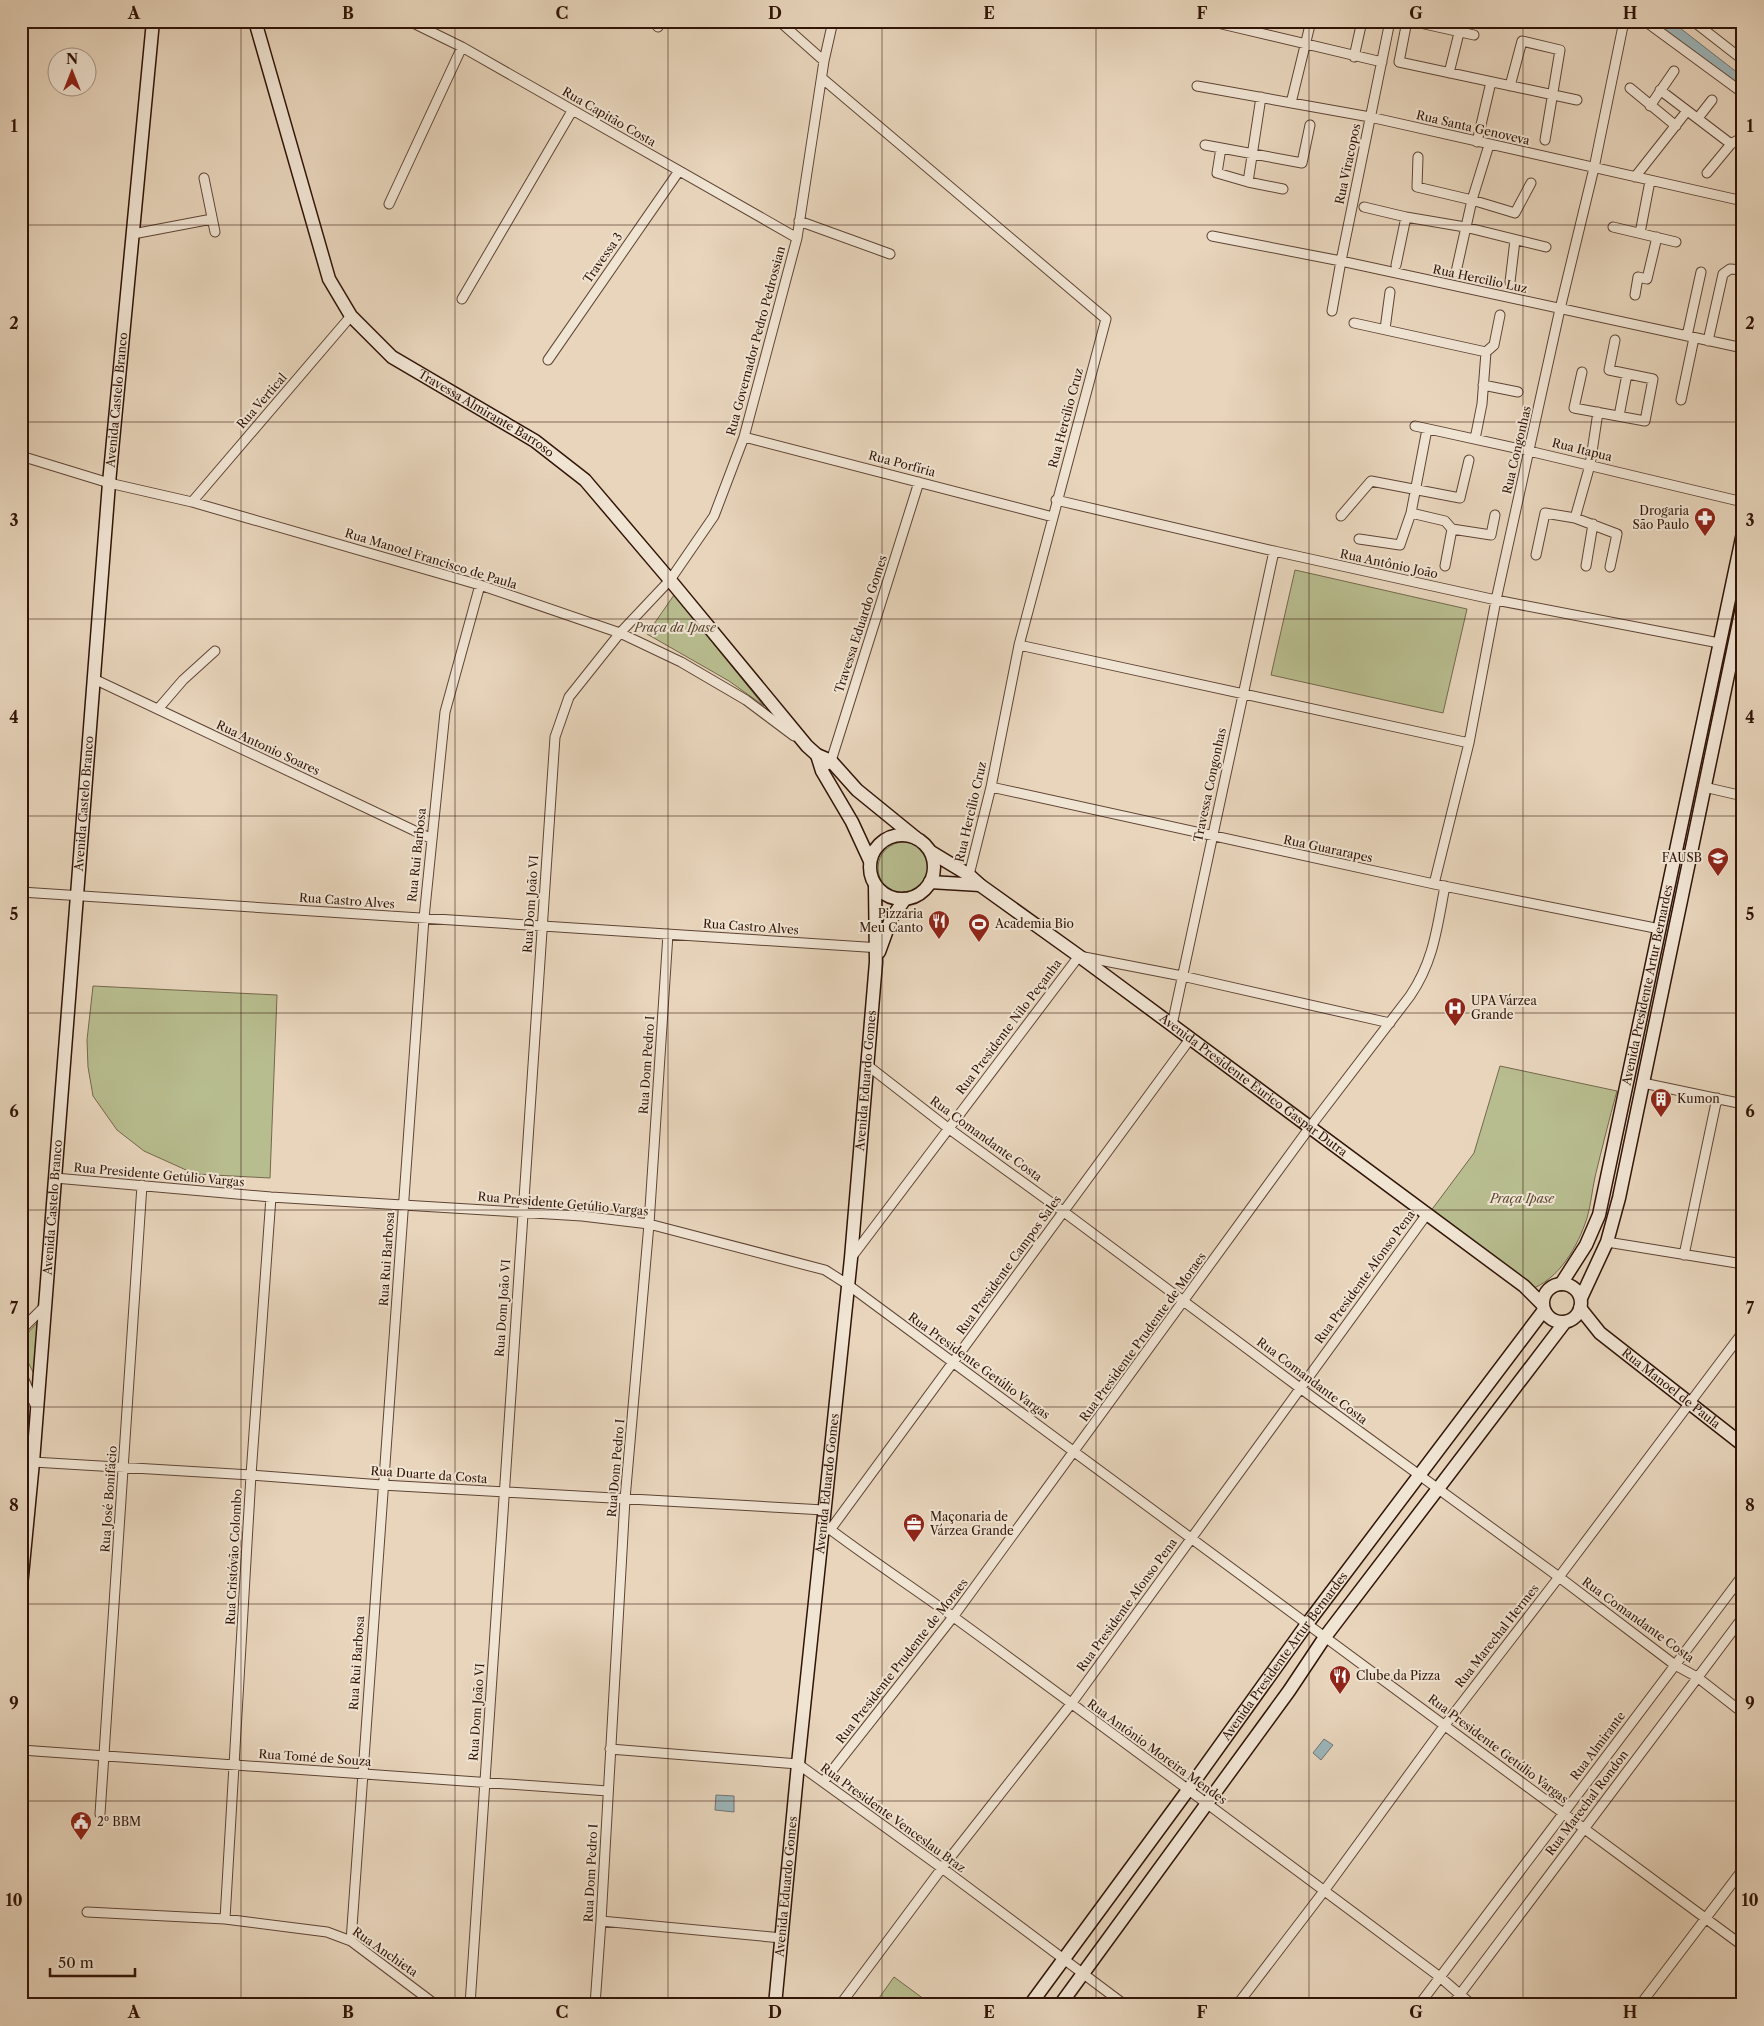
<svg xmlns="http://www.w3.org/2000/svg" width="1764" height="2026" font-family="'Libre Caslon Text',serif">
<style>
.green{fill:#b8bd8f;stroke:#74684b}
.water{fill:#9cb6bb;stroke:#717573}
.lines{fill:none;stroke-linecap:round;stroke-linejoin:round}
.street-casing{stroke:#5f4434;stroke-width:11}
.secondary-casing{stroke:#311407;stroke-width:15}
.street{stroke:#f0e4d3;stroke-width:9}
.secondary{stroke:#f0e4d3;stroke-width:12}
.grid{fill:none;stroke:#311407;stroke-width:1;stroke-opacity:0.55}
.labels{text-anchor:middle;stroke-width:4;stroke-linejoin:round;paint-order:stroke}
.street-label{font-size:12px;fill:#311407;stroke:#f0e4d3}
.poi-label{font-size:12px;fill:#311407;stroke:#f0e4d3;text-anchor:start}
.park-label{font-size:12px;font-style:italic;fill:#5a4730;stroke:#f0e4d3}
.neatline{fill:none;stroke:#311407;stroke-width:2}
.grid-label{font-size:16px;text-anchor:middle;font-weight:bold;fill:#311407}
</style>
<rect width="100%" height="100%" fill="#e8d5bc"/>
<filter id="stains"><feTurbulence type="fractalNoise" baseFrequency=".004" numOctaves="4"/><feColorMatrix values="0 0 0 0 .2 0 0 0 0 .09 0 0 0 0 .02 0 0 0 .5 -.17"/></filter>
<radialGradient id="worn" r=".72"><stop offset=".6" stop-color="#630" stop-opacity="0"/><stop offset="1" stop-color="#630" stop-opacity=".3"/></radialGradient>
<path class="green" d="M1295 570 1467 609 1443 713 1271 675Z
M674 595 764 706 729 681 647 634Z
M878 868a26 26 0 1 1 52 0a26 26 0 1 1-52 0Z
M93 986 277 995 270 1178 195 1174 144 1151 117 1130 93 1096 88 1067 87 1040Z
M1500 1066 1617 1091C1609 1120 1602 1148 1595 1177 1592 1190 1591 1205 1587 1218 1578 1246 1559 1280 1529 1290L1430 1212 1474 1153Z
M38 1322 34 1374 21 1348V1340Z
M894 1977 932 2005H874Z"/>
<path class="water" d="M1650 21H1671L1743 77V90Z
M1324 1739 1333 1745 1321 1760 1313 1753Z
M716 1795 734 1796V1812L715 1810Z"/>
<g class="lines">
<g class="street-casing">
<path id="street" d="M409 21 462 47 797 238
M653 21 658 27
M779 21 824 61
M1209 21 1382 62
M1407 21 1399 62 1577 100
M1411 21 1474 35
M1645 21 1743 93
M1693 21 1743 60
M1354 57 1362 21
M1449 73 1459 33
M823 79 1106 319 1019 645 991 787 968 879
M1197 86 1370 117 1743 201
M1510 86 1522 41 1560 50 1545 140
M1630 88 1676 126
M1660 90 1731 144 1707 173
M1291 103 1311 21
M1650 106 1674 71
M1698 118 1712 100
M1477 142 1491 82
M1731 144 1743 137
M1205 145 1302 163 1310 125
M1221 148 1217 173 1248 182 1283 189
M1418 157 1417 187 1472 200 1515 213 1531 183
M1635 177 1687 111
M204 178 215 232
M1248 182 1261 97
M389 204 462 47
M1364 207 1406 217 1465 227 1546 247
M799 221 890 254
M1613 227 1676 242
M1640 233 1650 181
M133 234 212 219
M1212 236 1341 261 1743 348
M1396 265 1406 217
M1456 272 1472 200 1489 145
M1510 282 1515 240
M1635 295 1638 277 1647 279 1657 237
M462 299 572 111
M1332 311 1341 261 1390 21
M1354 323 1486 352 1482 404 1475 439
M1385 329 1390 292
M1687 336 1701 272
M1708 341 1723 274 1730 269 1743 270
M1486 352 1494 345 1500 315
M548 360 679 171
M1582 372 1574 408 1645 421 1653 379 1609 370 1615 340
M1483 385 1518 392
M1681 400 1694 338
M1619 416 1627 374
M1415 426 1529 451 1743 502
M744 437 1053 517
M21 456 109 483 192 502 480 585 620 633 681 662 746 700 794 736
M1056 500 1274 551 1496 600 1719 643
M192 502 351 316
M1411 513 1445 521 1452 529 1445 566
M1341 516 1371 481 1460 498 1469 460
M1575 518 1590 465 1598 412
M1452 529 1491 535 1495 515
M1359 539 1400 545 1411 513 1427 429
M1536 555 1545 513 1575 518 1617 534 1610 567
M1586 566 1593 524
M1019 645 1469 743
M94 679 432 839
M158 709 183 680 215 651
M827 765 831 761 919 482
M991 787 1434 884 1660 929
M1704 787 1743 796
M1434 884 1469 743 1496 600 1560 309 1594 168 1624 21
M21 892 881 948
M1172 1025 1274 551
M867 1065 948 1128 1064 1212 1300 1388 1559 1577 1675 1665 1697 1677 1743 1713
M1643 1083 1743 1104
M55 1178 271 1197 582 1216 649 1224 825 1270 847 1284 1743 1946
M1607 1242 1743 1264
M1684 1255 1717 1098
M851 1258 1079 956 1182 976 1390 1023
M21 1330 44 1307
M21 1373 36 1407
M33 1462 251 1475 382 1485 824 1510
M823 1524C866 1557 911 1586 955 1618 1117 1736 1279 1857 1440 1977L1472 2005
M830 1530 1190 1039
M610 1749 798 1764 942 1868 1125 2005
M21 1750 608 1791
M823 1782 953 1617 1310 1127 1410 996C1434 961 1437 927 1445 886
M100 1814 142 1185
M87 1912 225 1919 327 1932 351 1941 436 2005
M225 1919 251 1475 271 1197
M601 1921 782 1938
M351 1941 424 918 445 712 480 585
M470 2005 555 737 569 697 620 633 670 580 714 516 744 437 797 238 824 61 833 21
M595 2005 601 1921 625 1499 649 1224 668 934
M840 2005 942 1868 1071 1704 1427 1214
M1237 2005 1324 1891 1445 1725 1559 1577 1743 1332
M1419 2005 1743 1575
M1452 2005 1743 1617
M1640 2005 1743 1869"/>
</g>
<g class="secondary-casing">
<g id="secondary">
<path id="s1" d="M255 21 329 279 351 316 392 357 535 441 585 480 670 580 807 746 817 755 831 761 857 790 916 838"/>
<path d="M817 755 822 771 852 822 870 861"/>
<circle cx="902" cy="867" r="32"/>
<path id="s2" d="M931 852 969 875 980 885 1079 956 1524 1286 1542 1304"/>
<path d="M930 882 980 885"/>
<path d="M879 952 891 919 905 899"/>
<circle cx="1562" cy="1303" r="19"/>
<path id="s3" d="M1561 1284 1586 1245 1599 1215 1743 533"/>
<path d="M1581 1298 1607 1242 1619 1198 1743 603"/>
<path id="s4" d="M1580 1308 1600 1333 1743 1445"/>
<path id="s5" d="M21 1586 33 1462 109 483 153 21"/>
<path id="s6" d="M775 2005 798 1764 851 1258 876 962 875 885"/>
<path id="s7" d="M1030 2005 1188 1790 1307 1624 1544 1310"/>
<path d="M1060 2005 1289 1691 1325 1637 1565 1322"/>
</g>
</g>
<use href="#street" class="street"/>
<use href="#secondary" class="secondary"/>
</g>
<path class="grid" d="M241 21V2005M455 21V2005M668 21V2005M882 21V2005M1096 21V2005M1309 21V2005M1523 21V2005M21 225H1743M21 422H1743M21 619H1743M21 816H1743M21 1013H1743M21 1210H1743M21 1407H1743M21 1604H1743M21 1801H1743"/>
<defs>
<g id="pharmacy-pin" transform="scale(1.125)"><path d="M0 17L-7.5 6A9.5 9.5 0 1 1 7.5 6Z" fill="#8f2418" stroke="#f0e4d3"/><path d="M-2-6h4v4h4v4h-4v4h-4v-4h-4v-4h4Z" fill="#fff"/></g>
<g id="university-pin" transform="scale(1.125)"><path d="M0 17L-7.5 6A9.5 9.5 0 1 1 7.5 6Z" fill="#8f2418" stroke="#f0e4d3"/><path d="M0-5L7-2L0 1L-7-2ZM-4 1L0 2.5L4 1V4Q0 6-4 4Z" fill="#fff"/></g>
<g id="restaurant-pin" transform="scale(1.125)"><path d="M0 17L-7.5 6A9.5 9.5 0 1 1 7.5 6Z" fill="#8f2418" stroke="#f0e4d3"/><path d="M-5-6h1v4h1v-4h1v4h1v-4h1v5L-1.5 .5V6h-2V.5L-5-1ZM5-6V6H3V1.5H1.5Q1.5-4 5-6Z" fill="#fff"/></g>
<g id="stadium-pin" transform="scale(1.125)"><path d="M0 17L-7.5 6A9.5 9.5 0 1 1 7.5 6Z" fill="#8f2418" stroke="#f0e4d3"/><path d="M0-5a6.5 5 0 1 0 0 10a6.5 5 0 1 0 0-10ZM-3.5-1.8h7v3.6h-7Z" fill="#fff"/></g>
<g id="hospital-pin" transform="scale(1.125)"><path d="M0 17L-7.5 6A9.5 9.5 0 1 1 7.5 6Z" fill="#8f2418" stroke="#f0e4d3"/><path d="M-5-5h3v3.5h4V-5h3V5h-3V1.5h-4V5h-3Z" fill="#fff"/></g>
<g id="building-pin" transform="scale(1.125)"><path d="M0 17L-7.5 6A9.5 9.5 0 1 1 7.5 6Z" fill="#8f2418" stroke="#f0e4d3"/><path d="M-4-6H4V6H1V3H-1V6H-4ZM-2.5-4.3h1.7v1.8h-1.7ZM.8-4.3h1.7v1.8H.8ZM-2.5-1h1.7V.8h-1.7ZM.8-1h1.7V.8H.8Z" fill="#fff"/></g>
<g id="office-pin" transform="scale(1.125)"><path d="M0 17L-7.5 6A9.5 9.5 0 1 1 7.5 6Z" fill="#8f2418" stroke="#f0e4d3"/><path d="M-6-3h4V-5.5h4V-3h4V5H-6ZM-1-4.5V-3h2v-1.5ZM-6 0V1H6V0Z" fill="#fff"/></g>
<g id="civic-pin" transform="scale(1.125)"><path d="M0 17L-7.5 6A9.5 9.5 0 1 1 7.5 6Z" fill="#8f2418" stroke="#f0e4d3"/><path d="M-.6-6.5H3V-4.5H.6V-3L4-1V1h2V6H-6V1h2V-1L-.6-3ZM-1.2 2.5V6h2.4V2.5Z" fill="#fff"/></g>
</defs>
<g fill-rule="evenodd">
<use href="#pharmacy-pin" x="1705" y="518"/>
<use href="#university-pin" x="1718" y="858"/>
<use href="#restaurant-pin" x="939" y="921"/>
<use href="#stadium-pin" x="979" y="924"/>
<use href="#hospital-pin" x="1455" y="1008"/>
<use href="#building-pin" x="1661" y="1099"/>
<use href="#office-pin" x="914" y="1524"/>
<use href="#restaurant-pin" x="1340" y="1676"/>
<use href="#civic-pin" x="81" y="1822"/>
</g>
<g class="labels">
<g class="street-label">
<text transform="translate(609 117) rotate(30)" y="4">Rua Capitão Costa</text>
<text transform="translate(1473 128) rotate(13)" y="4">Rua Santa Genoveva</text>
<text transform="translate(1348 164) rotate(-78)" y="4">Rua Viracopos</text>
<text transform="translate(603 258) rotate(-55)" y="4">Travessa 3</text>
<text transform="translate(1480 279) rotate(12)" y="4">Rua Hercilio Luz</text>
<text transform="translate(756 341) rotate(-75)" y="4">Rua Governador Pedro Pedrossian</text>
<text dy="4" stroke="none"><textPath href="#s5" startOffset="1190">Avenida Castelo Branco</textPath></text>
<text transform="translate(262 401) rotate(-49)" y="4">Rua Vertical</text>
<text dy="4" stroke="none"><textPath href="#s1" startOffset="479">Travessa Almirante Barroso</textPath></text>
<text transform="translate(1066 418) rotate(-75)" y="4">Rua Hercílio Cruz</text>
<text transform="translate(1517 450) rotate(-77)" y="4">Rua Congonhas</text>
<text transform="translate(1582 450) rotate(14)" y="4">Rua Itapua</text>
<text transform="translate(902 464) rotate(15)" y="4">Rua Porfíria</text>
<text transform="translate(431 559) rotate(17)" y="4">Rua Manoel Francisco de Paula</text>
<text transform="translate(1389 564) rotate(12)" y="4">Rua Antônio João</text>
<text transform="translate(861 624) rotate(-72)" y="4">Travessa Eduardo Gomes</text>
<text transform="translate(268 748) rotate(25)" y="4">Rua Antonio Soares</text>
<text transform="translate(1210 785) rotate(-78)" y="4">Travessa Congonhas</text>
<text dy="4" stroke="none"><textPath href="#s5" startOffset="785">Avenida Castelo Branco</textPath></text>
<text transform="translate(971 812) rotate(-77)" y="4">Rua Hercílio Cruz</text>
<text transform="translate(1328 849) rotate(12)" y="4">Rua Guararapes</text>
<text transform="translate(417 855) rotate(-84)" y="4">Rua Rui Barbosa</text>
<text transform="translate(347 901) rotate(4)" y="4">Rua Castro Alves</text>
<text transform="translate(531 904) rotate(-86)" y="4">Rua Dom João VI</text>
<text transform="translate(751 927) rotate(4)" y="4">Rua Castro Alves</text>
<text dy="4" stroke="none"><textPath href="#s3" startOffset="314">Avenida Presidente Artur Bernardes</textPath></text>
<text transform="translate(1009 1027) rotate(-53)" y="4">Rua Presidente Nilo Peçanha</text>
<text transform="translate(647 1065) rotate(-86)" y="4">Rua Dom Pedro I</text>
<text dy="4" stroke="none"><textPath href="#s6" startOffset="929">Avenida Eduardo Gomes</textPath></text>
<text dy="4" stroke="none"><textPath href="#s2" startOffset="398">Avenida Presidente Eurico Gaspar Dutra</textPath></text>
<text transform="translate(986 1139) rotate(36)" y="4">Rua Comandante Costa</text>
<text transform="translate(159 1175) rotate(5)" y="4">Rua Presidente Getúlio Vargas</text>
<text transform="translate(563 1204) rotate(5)" y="4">Rua Presidente Getúlio Vargas</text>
<text dy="4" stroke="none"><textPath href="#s5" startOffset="380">Avenida Castelo Branco</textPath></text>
<text transform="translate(387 1259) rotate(-86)" y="4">Rua Rui Barbosa</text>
<text transform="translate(1009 1265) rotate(-54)" y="4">Rua Presidente Campos Sales</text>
<text transform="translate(1365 1277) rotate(-54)" y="4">Rua Presidente Afonso Pena</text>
<text transform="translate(503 1308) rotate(-86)" y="4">Rua Dom João VI</text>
<text transform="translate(1143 1337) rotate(-54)" y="4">Rua Presidente Prudente de Moraes</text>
<text transform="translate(979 1366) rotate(36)" y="4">Rua Presidente Getúlio Vargas</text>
<text transform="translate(1312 1381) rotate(37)" y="4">Rua Comandante Costa</text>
<text dy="4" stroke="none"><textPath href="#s4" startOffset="122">Rua Manoel de Paula</textPath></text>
<text transform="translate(616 1468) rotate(-85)" y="4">Rua Dom Pedro I</text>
<text transform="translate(429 1475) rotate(4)" y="4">Rua Duarte da Costa</text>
<text dy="4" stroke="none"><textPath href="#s6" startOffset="524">Avenida Eduardo Gomes</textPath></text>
<text transform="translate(109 1499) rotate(-86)" y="4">Rua José Bonifácio</text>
<text transform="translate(234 1557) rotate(-87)" y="4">Rua Cristóvão Colombo</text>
<text transform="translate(1127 1605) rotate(-54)" y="4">Rua Presidente Afonso Pena</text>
<text transform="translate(1638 1620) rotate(36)" y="4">Rua Comandante Costa</text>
<text transform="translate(1497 1636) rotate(-52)" y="4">Rua Marechal Hermes</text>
<text dy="4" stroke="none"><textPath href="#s7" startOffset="432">Avenida Presidente Artur Bernardes</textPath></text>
<text transform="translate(902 1661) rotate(-52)" y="4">Rua Presidente Prudente de Moraes</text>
<text transform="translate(357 1663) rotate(-86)" y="4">Rua Rui Barbosa</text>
<text transform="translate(477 1712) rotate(-86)" y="4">Rua Dom João VI</text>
<text transform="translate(1598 1746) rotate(-53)" y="4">Rua Almirante</text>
<text transform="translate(1498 1749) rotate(37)" y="4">Rua Presidente Getúlio Vargas</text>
<text transform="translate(1157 1752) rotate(36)" y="4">Rua Antônio Moreira Mendes</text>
<text transform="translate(315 1758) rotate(4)" y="4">Rua Tomé de Souza</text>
<text transform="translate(1587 1803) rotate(-53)" y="4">Rua Marechal Rondon</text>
<text transform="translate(893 1818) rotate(36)" y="4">Rua Presidente Venceslau Braz</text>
<text transform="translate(591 1873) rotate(-87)" y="4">Rua Dom Pedro I</text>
<text dy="4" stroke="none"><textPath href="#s6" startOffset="119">Avenida Eduardo Gomes</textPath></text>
<text transform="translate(385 1952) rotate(35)" y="4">Rua Anchieta</text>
</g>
<g class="poi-label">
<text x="1689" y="515" text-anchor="end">Drogaria<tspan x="1689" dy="14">São Paulo</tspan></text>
<text x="1702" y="862" text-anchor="end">FAUSB</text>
<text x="923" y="918" text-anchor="end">Pizzaria<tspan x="923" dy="14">Meu Canto</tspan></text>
<text x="995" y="928">Academia Bio</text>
<text x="1471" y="1005">UPA Várzea<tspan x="1471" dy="14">Grande</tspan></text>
<text x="1677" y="1103">Kumon</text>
<text x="930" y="1521">Maçonaria de<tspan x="930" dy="14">Várzea Grande</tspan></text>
<text x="1356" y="1680">Clube da Pizza</text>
<text x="97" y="1826">2º BBM</text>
</g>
<g class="park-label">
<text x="675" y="632">Praça da Ipase</text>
<text x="1522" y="1203">Praça Ipase</text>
</g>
</g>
<rect width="1764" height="2026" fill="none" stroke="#e8d5bc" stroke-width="55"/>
<g transform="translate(72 72)"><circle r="24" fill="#f0e4d3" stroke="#a49181"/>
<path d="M0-4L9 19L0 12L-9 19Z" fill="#8f2418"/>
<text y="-8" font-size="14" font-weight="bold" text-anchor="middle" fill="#311407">N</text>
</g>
<path d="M50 1968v8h85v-8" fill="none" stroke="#311407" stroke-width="2.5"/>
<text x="58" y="1968" font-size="15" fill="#311407" stroke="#f0e4d3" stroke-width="4" paint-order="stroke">50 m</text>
<rect x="28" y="28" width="1708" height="1970" class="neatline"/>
<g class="grid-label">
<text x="134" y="19">A</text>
<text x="348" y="19">B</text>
<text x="562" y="19">C</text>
<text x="775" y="19">D</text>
<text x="989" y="19">E</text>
<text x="1202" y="19">F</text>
<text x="1416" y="19">G</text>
<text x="1630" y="19">H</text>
<text x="14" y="132">1</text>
<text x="1750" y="132">1</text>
<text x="14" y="329">2</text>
<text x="1750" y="329">2</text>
<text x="14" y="526">3</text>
<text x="1750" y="526">3</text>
<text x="14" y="723">4</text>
<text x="1750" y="723">4</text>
<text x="14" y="920">5</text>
<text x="1750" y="920">5</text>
<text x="14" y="1117">6</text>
<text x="1750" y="1117">6</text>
<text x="14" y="1314">7</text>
<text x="1750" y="1314">7</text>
<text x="14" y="1511">8</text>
<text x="1750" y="1511">8</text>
<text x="14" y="1709">9</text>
<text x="1750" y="1709">9</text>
<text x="14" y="1906">10</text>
<text x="1750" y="1906">10</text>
<text x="134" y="2018">A</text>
<text x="348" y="2018">B</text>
<text x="562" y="2018">C</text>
<text x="775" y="2018">D</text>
<text x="989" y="2018">E</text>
<text x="1202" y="2018">F</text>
<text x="1416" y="2018">G</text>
<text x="1630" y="2018">H</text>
</g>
<rect width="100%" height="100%" filter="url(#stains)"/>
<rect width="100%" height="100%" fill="url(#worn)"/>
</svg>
